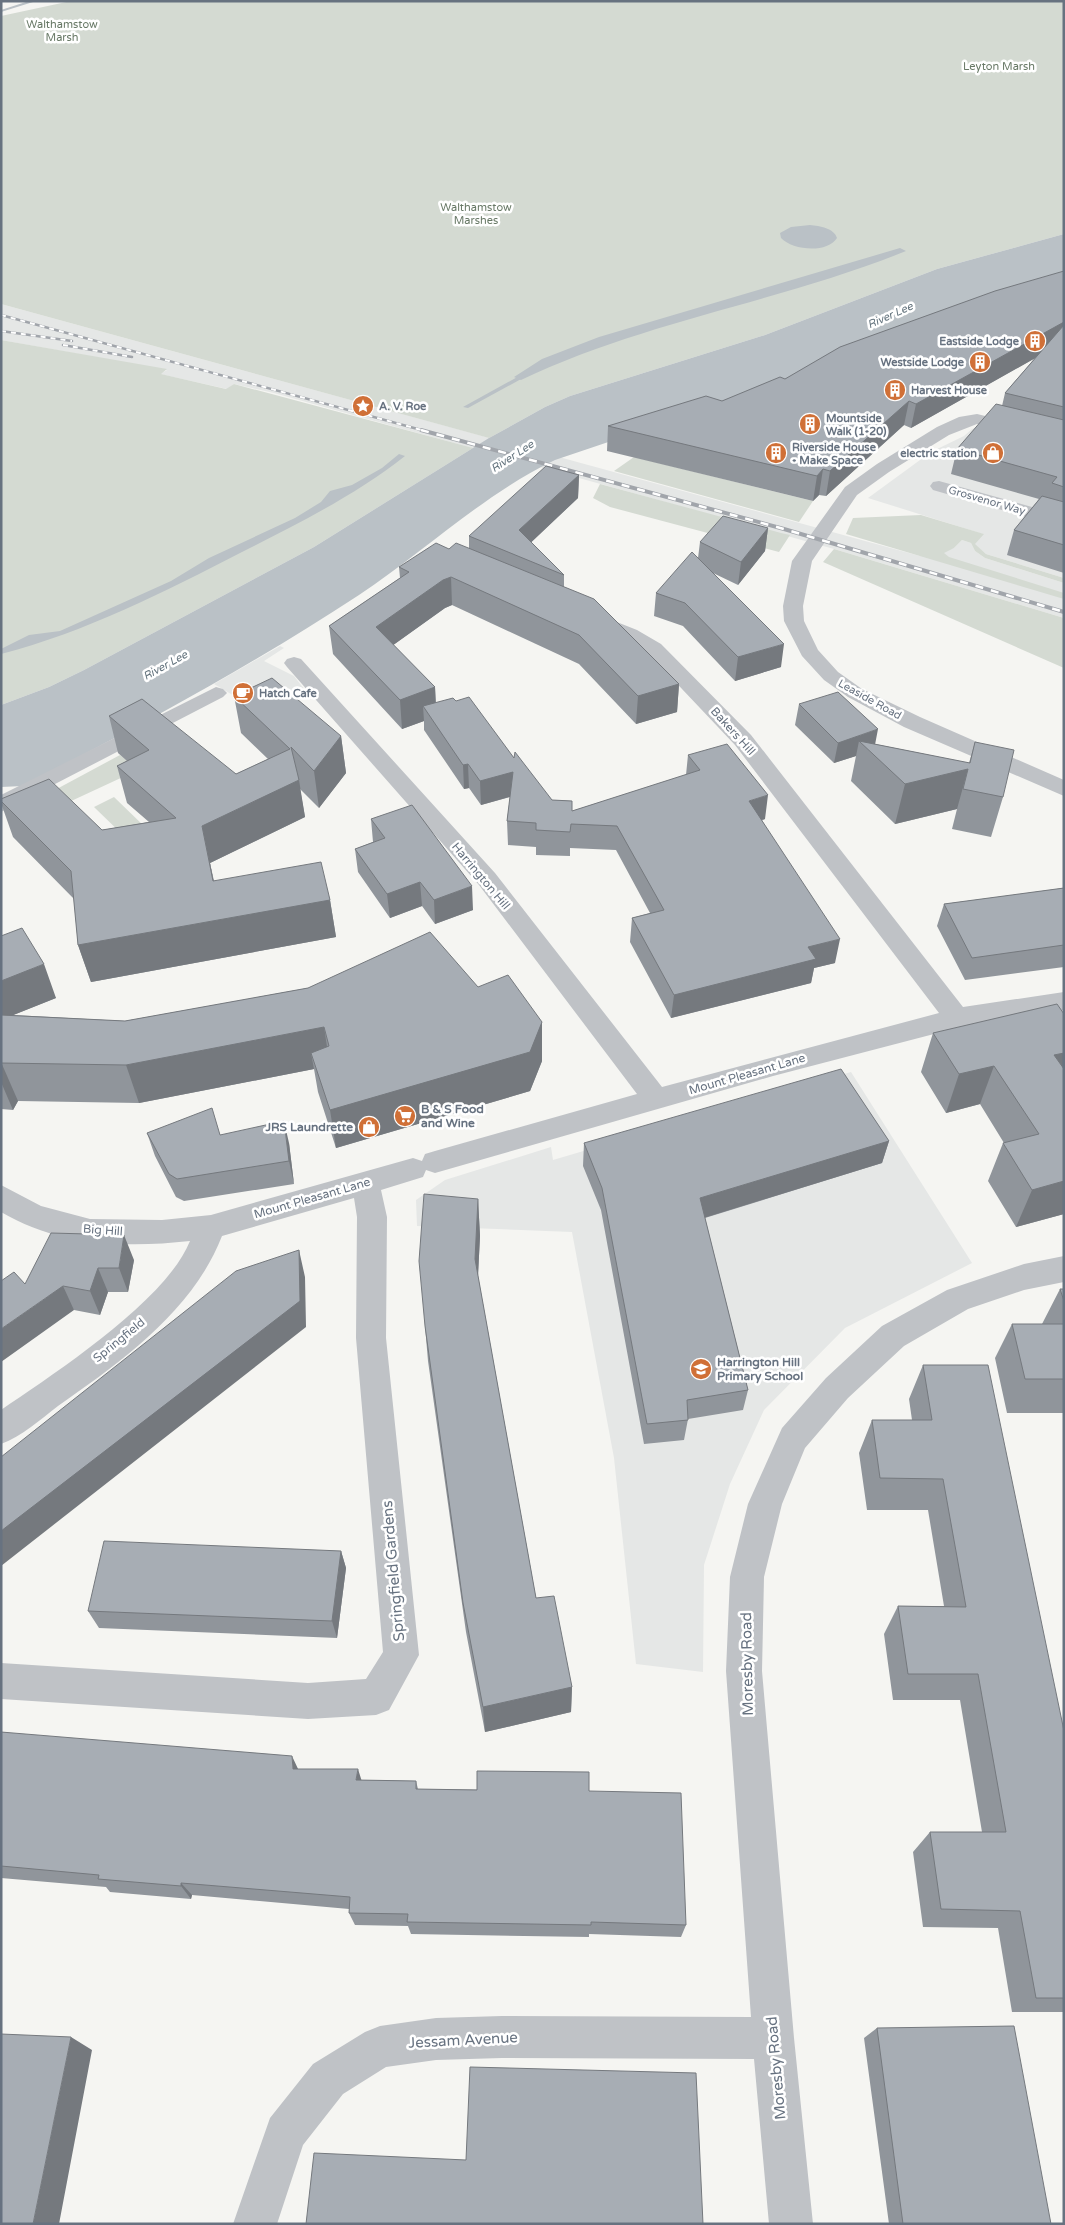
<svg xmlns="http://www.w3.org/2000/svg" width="1065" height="2225" font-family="'Varela Round',sans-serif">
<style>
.built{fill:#e5e7e6}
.green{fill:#d4dad2}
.water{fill:#bac1c6}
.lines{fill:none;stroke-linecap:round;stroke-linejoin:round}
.stream{fill:#bac1c6;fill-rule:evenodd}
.minor{fill:#bfc2c6;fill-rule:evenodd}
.rail-far1-casing{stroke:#a1a5ab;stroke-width:2.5}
.rail-casing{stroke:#a1a5ab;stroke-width:4}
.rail-far1{stroke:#fff;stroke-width:2;stroke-dasharray:5;stroke-linecap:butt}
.rail{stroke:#fff;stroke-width:2.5;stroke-dasharray:8;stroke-linecap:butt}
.wall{fill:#90959b}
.shaded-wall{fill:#75797e}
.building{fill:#a7adb4;stroke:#75797e}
.labels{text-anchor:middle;stroke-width:5;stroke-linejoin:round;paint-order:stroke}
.far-park-label{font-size:11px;fill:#677865;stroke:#fff}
.far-water-label{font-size:11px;font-style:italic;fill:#63737d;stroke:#fff}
.far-poi-label{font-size:11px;font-weight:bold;fill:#677280;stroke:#fff;text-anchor:start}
.far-street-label{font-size:11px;fill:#677280;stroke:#fff}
.street-label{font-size:12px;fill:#677280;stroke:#fff}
.poi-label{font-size:12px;font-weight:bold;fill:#677280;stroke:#fff;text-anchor:start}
.near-street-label{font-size:15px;fill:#677280;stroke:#fff}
</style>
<rect width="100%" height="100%" fill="#f5f5f2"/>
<path class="built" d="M1 304 920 556 954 548 962 540 971 543 975 551 985 558 1064 583V618L834 549 274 393 234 384 227 389 160 374 167 370 1 340Z
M1064 386V578L986 554 974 544 983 534 868 498 931 452 964 436 972 429Z
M280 646 284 648 264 661 294 676 304 689 258 710 214 684Z
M851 1072 972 1263 845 1328 764 1410 730 1484 704 1565 703 1672 636 1664 614 1458 572 1232 417 1226 416 1200 445 1180 551 1147 553 1160Z"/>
<path class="green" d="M71 1H1064V234L937 269 765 335 570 396 545 407 489 438 1 304V16Z
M1 340 167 369 161 374 226 389 234 384 473 448 314 547 84 670 49 687 1 705Z
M634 457 813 501 799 522 614 471Z
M600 484 781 533 790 535 779 552 610 507 593 498Z
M921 515 984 534 975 544 986 554 1064 578V583L985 558 975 551 971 543 962 540 954 548 944 553 949 557 1064 593V599L846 534 853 518Z
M834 549 1064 618V668L823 562Z
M120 755 138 770 54 809 40 798Z
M114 797 147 829 127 839 94 807Z"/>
<path class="water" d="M810 225C820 226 834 228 837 238 827 254 792 250 781 238L780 233 791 227Z
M1064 234V280L881 350 555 460C484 494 425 551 359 595 251 666 138 727 23 786L1 787V705L49 687 84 670 314 547 489 438 545 407 570 396 765 335 937 269Z
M900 248 906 251C780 302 644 321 521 380L514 377 542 359 599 337Z
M399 454 405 456C356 495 297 524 242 552 164 592 86 632 1 654V649L29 635 60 631 171 581 209 558 295 518 321 502 330 491 352 485 382 468Z"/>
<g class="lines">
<path class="stream" d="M29 1 33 2 1 12V10Z
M530 370 533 372 532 373 468 408 463 407Z"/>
<path class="minor" d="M977 414 1064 435V445L977 424 949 435 889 472 857 495 812 561 803 606 804 621 818 650 838 672 862 689 920 717 1064 780V796L904 727 848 697 824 680 802 656 784 621 783 606 792 561 845 487 877 464 937 427 959 417Z
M939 481 1064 516V528L933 490 930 486 933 482Z
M594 613 637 630 661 644 751 735 963 1007 1064 992V1010L957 1028 773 1076 435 1173 426 1170 423 1177 381 1190 387 1217 386 1338 419 1655 389 1710 376 1715 308 1719 1 1699V1663L308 1683 366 1679 383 1652 356 1338 357 1217 354 1198 222 1236C193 1311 121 1362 58 1406 40 1420 22 1436 1 1444V1410C55 1373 166 1301 190 1241 126 1248 58 1246 1 1212V1185L41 1206 90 1219 162 1220 211 1215 413 1158 422 1161 425 1154 435 1151 637 1094 479 885 287 667 284 663 287 659 294 657 301 659 495 873 662 1087 939 1013 735 745 647 652 623 638 587 623 584 619 587 615Z
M216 687 223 689 227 693 223 697 1 812V795Z
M1064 1256V1282L1024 1290 968 1309 904 1346 848 1398 805 1448 782 1504 764 1577 762 1671 794 2038 813 2224H769L754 2059 502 2058 436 2060 386 2067 343 2094 303 2145 277 2224H233L270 2118 313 2064 365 2032 380 2026 436 2018 502 2016 751 2017 726 1671 730 1577 748 1504 782 1428 826 1378 882 1326 947 1290 1024 1264Z"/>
<g class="rail-far1-casing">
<path id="rail-far1" d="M1 315 425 431
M1 331 72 341
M63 345 132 357"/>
</g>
<g class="rail-casing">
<path id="rail" d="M421 430 784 529 1064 612"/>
</g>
<use href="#rail-far1" class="rail-far1"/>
<use href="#rail" class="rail"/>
</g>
<path class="wall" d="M1064 271V573L1007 555 1014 530 1039 499 951 474 957 449 1002 406 1005 393 1035 358 911 428 904 425 826 496 819 495 813 501 607 451 608 426 722 401 785 379Z
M579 475 578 498 531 542 564 575V587L679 684 677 712 636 724 579 664 452 605 445 608 393 645 435 687 436 703 456 701 514 758 552 800 572 801V811L686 775 688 755 765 819 762 820 835 963 814 968 811 983 671 1018 630 942 632 918 650 913 616 850 570 848V856L536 855V847L508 845 507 821 510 797 481 805 469 788 464 789 424 730V721L402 729 333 654 329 626 400 578 399 567 449 549H469V536Z
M768 528 765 551 738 585 713 573 781 667 735 681 683 626 654 616 656 593 698 558 700 542Z
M234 696 341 736 346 773 319 808 300 789 305 817 210 863 214 881 330 900 336 937 91 982 78 945 74 899 13 837 1 803V799L102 830 149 822 127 803 117 766 127 761 118 753 109 716 236 774 268 759 241 733Z
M799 704 875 744 969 763 975 742 1003 797 991 837 952 829 957 809 895 824 851 781 856 756 834 763 795 725Z
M371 819 473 910 435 924 422 906 390 918 358 872 355 849 373 842Z
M1064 888V967L965 980 937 926 944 904Z
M1 936 56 998 13 1015 125 1021 308 988 542 1061 530 1091 336 1148 318 1092 314 1069 139 1103 18 1101 13 1110 1 1109Z
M1064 1014V1214L1016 1227 988 1181 1003 1143H1004L980 1104 946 1113 921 1072 933 1033Z
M147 1133 220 1135 289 1143 294 1184 184 1201 176 1197 155 1156Z
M889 1141 882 1163 705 1218 748 1390 743 1410 688 1419 684 1440 644 1444 601 1210 583 1166 584 1143Z
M478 1199 480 1236 478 1276 536 1598 572 1687 571 1712 485 1732 466 1632 428 1361 425 1326Z
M134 1260 128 1292H108L100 1315 74 1310 25 1284Z
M1060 1289H1064V1413H1007L995 1358 1012 1324H1042Z
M923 1365 1064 1731V2012H1012L998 1928 923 1927 913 1852 930 1832H982L960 1700H893L884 1634 898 1606H944L928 1510H867L859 1453 872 1420H912L909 1399Z
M341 1551 346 1568 337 1638 99 1628 88 1611Z
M1 1732 297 1769 361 1780 416 1781 418 1789 589 1791 686 1925 681 1937 589 1934V1937L411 1934 408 1926 355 1925 349 1913V1909L192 1895 191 1899 110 1892 106 1887 1 1878Z
M877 2028 1051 2224H889L864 2038Z"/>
<path class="shaded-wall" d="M1064 322V338L1062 343 911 428 916 404Z
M909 401 904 425 826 496 830 471Z
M823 469 819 495 813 501 817 476Z
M579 475 578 498 520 553 519 530Z
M768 528 765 551 738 585 741 562Z
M451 577 452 605 445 608 378 656 376 627 443 580Z
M784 644 781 667 735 681 738 657Z
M679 684 677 712 636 724 638 696Z
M435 687 436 716 423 706 424 721 402 729 400 700Z
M878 729 874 750 859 741 856 756 834 763 838 743Z
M341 736 346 773 319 808 314 771Z
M468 764 469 788 464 789 463 765Z
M968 769 957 809 895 824 905 784Z
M513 772V796L481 805 480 781Z
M299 780 305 817 210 863 221 918 202 826Z
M768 795 765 819 745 825 749 801Z
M420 882 422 906 390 918 387 894Z
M472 886 473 910 435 924 434 900Z
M330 900 336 937 91 982 78 945Z
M840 939 835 963 814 968 811 983 671 1018 674 995 808 947Z
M44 964 56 998 1 1020V981Z
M542 1022V1061L530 1091 336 1148 330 1110Z
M324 1027 330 1066 311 1053 314 1069 139 1103 126 1065Z
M1064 1053V1087L1054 1055Z
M1 1062 18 1101 13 1110 1 1082Z
M994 1066 980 1104 946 1113 959 1074Z
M284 1121 289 1143 294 1184 289 1161Z
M889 1141 882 1163 697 1220 700 1198Z
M1064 1181V1214L1016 1227 1032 1190Z
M478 1199 480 1236 477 1295 475 1259Z
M124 1235 134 1260 128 1292 119 1268Z
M299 1250 305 1277 306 1327 1 1566V1531Z
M98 1268 108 1292 100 1315 90 1291Z
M63 1286 74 1310 1 1362V1329Z
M341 1551 346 1568 337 1638 332 1621Z
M572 1687 571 1712 485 1732 483 1707Z
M292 1756 299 1771 293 1769Z
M358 1769 363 1785 356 1780Z
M181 1883 192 1895 191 1899 181 1886Z
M71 2037 92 2050 59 2224H33Z"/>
<path class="building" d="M1064 271V322L916 404 909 401 830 471 823 469 817 476 608 426 706 396 722 401 780 377 785 379 840 347 995 291Z
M1064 325V407L1005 393Z
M996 404 1064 420V487L1052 483 1057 477 957 449Z
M546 466 579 475 519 530 564 575 469 536Z
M1042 496 1064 502V545L1014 530Z
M723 516 768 528 741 562 700 542Z
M436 543 449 549 456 543 594 599 679 684 638 696 579 635 451 577 443 580 376 627 435 687 400 700 329 626 409 572 399 567Z
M692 552 784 644 738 657 685 603 656 593Z
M272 678 341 736 314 771 291 747 299 780 202 826 213 881 321 862 330 900 78 945 71 871 1 801V799L49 779 102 830 176 818 117 766 149 750 109 716 142 699 236 774 290 749 234 696Z
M838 692 878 729 838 743 799 704Z
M469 697 514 758 515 752 552 800 572 801V811L700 770 688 755 727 744 768 795 749 801 840 939 808 947 816 959 674 995 632 918 664 910 617 826 571 824 570 832 536 830V823L507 821 513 772 480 781 468 764 463 765 423 706 453 698 456 701Z
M859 741 970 763 975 742 1014 750 1003 797 963 789 968 769 905 784Z
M412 805 472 886 434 900 420 882 387 894 355 849 385 838 371 819Z
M1064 888V945L972 958 944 904Z
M22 928 44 964 1 981V936Z
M430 932 478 987 508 975 542 1022 530 1052 330 1110 311 1053 329 1046 324 1027 126 1065 1 1063V1015L125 1021 308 988Z
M1057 1004 1064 1014V1053L1054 1055 1064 1069V1181L1032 1190 1003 1143 1039 1134 994 1066 959 1074 933 1033Z
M841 1069 889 1141 700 1198 748 1390 687 1400 688 1420 647 1424 602 1188 584 1143Z
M212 1108 220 1135 284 1121 289 1161 177 1179 169 1174 147 1133Z
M424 1194 478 1199 475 1259 536 1598 554 1596 572 1687 483 1707 463 1603 425 1326 419 1261Z
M51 1233 124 1235 119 1268H98L90 1291 63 1286 1 1329V1281L14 1272 25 1284Z
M299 1250 300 1301 1 1531V1457L236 1271Z
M1060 1289H1064V1301Z
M1012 1324H1064V1379H1025Z
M923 1365H988L1064 1731V1998H1036L1020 1911 941 1909 930 1832H1006L978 1674H908L898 1606 966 1607 943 1479 880 1478 872 1420H932Z
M104 1541 341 1551 332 1621 88 1611Z
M1 1732 292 1756 293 1769H358L356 1780 416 1781V1789L477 1790V1771L589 1772V1791L681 1793 686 1925 591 1922V1925L407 1922 408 1914 349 1913 350 1897 181 1883V1886L98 1879 99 1875 1 1866Z
M1014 2026 1051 2224H903L877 2028Z
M1 2034 71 2037 33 2224H1Z
M470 2067 696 2073 703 2224H306L314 2153 466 2160Z"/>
<defs>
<g id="building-disc" transform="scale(1.125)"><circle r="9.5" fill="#d07037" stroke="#fff"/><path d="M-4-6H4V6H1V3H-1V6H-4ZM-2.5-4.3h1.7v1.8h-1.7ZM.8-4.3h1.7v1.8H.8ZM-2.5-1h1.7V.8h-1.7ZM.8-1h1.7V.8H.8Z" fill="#fff"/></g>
<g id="sight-disc" transform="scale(1.125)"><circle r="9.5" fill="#d07037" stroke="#fff"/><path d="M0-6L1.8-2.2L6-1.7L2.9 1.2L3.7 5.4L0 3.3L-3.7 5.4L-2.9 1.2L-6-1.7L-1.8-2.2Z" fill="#fff"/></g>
<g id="shop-disc" transform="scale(1.125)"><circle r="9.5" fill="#d07037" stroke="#fff"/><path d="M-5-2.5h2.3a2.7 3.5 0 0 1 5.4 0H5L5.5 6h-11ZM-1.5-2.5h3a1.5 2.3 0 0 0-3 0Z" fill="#fff"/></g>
<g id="cafe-disc" transform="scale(1.125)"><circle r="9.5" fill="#d07037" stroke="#fff"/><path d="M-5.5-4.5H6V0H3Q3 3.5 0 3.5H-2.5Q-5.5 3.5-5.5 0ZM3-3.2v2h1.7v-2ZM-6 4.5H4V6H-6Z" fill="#fff"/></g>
<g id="supermarket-disc" transform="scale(1.125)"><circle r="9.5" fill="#d07037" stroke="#fff"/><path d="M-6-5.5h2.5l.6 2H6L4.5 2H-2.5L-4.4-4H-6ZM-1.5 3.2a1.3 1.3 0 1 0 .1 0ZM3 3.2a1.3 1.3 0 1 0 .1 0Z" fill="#fff"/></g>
<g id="school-disc" transform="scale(1.125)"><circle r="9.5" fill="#d07037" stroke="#fff"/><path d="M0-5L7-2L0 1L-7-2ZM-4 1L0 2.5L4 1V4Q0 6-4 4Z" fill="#fff"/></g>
</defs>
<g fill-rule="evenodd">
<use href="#building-disc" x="1035" y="341"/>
<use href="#building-disc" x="980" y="362"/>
<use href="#building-disc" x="895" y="390"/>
<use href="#sight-disc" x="363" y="406"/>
<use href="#building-disc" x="810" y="424"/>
<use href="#building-disc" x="776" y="453"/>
<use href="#shop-disc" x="993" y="453"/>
<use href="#cafe-disc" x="243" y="693"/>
<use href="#supermarket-disc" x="405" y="1116"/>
<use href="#shop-disc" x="369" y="1127"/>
<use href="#school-disc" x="701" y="1369"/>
</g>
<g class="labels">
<g class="far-park-label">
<text x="62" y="28">Walthamstow<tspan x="62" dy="13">Marsh</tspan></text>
<text x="999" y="70">Leyton Marsh</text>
<text x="476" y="211">Walthamstow<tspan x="476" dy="13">Marshes</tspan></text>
</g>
<g class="far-water-label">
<text transform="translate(890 315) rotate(-24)" y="4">River Lee</text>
<text transform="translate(512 456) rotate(-33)" y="4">River Lee</text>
<text transform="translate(165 665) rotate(-29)" y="4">River Lee</text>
</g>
<g class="far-poi-label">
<text x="1019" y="345" text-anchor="end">Eastside Lodge</text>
<text x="964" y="366" text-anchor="end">Westside Lodge</text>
<text x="911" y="394">Harvest House</text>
<text x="379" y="410">A. V. Roe</text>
<text x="826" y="422">Mountside<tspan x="826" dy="13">Walk (1-20)</tspan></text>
<text x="792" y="451">Riverside House<tspan x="792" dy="13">- Make Space</tspan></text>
<text x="977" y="457" text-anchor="end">electric station</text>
<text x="259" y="697">Hatch Cafe</text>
</g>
<g class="far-street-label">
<text transform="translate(987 500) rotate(16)" y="4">Grosvenor Way</text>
<text transform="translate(870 699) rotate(29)" y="4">Leaside Road</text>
</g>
<g class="street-label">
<text transform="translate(733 731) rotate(48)" y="4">Bakers Hill</text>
<text transform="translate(481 876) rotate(50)" y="4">Harrington Hill</text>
<text transform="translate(747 1074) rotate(-16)" y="4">Mount Pleasant Lane</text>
<text transform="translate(312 1198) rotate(-16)" y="4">Mount Pleasant Lane</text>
<text transform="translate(103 1230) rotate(4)" y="4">Big Hill</text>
<text transform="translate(119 1340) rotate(-39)" y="4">Springfield</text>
</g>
<g class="poi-label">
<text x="421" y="1113">B &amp; S Food<tspan x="421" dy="14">and Wine</tspan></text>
<text x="353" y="1131" text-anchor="end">JRS Laundrette</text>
<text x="717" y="1366">Harrington Hill<tspan x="717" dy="14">Primary School</tspan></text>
</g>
<g class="near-street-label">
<text transform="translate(393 1571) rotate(-95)" y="5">Springfield Gardens</text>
<text transform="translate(747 1664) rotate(-91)" y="5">Moresby Road</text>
<text transform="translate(463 2040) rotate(-3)" y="5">Jessam Avenue</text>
<text transform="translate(776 2068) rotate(-95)" y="5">Moresby Road</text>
</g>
</g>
<rect width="1065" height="2225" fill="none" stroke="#677280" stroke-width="5"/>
</svg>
